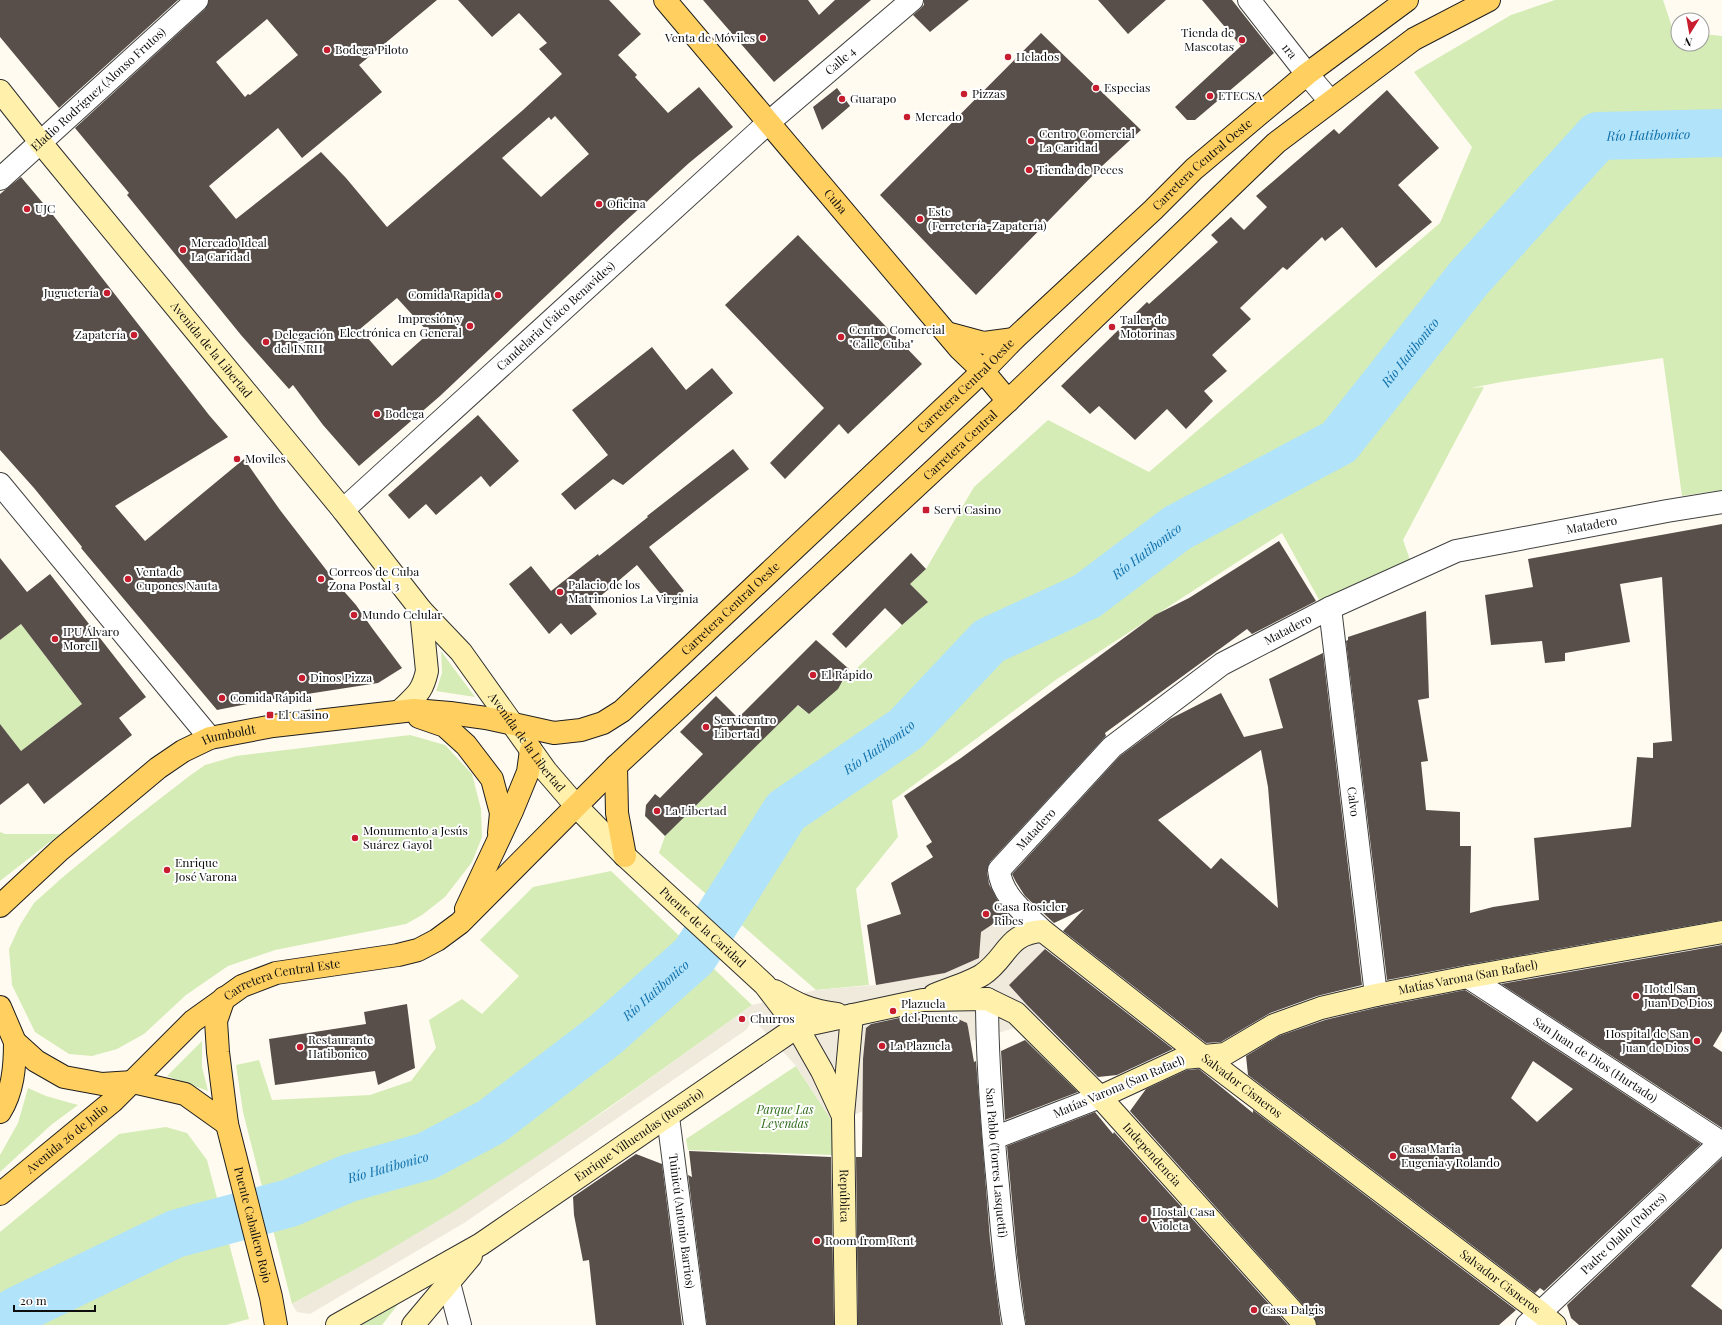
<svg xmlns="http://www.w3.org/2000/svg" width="1722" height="1325" font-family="'Playfair Display',serif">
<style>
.green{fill:#d5ecb6}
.plaza{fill:#f0eadd}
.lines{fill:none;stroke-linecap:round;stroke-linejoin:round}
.river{stroke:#b1e3fa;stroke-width:48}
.building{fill:#584e4a;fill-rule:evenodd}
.street-casing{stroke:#414141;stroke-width:24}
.secondary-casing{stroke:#303030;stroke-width:24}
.primary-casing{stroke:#1f1f1f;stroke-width:24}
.street{stroke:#fff;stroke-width:22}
.secondary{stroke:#fff1ab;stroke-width:22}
.primary{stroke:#ffcf60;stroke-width:22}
.poi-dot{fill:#c81d2f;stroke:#fff;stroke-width:1.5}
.labels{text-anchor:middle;stroke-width:4;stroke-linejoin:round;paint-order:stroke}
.poi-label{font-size:12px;fill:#0e0e0e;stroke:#fff;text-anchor:start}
.street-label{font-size:12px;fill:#0e0e0e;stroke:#fff}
.park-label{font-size:12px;font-style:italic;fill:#2f6b1a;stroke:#fff}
.water-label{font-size:13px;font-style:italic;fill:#0f6fa9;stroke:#fff}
</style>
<rect width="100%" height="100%" fill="#fffbf0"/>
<path class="green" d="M1555 0H1663L1673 30 1678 31V44H1702V34L1722 36V490L1682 496 1663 358 1501 382 1471 388 1484 387 1403 540 1410 560 1322 605 1282 533 1057 679 892 801 898 837 856 889 869 985 816 990 659 853 665 836 797 705 809 714 902 625 928 602 910 584 926 569 974 487 1048 420 1149 472 1440 223 1472 147 1414 72 1511 15Z
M21 624 82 704 21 751 0 724V640Z
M441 651 475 697 436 691 442 673Z
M410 735 445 745 472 774 481 809 482 837 472 862 445 897 422 915 406 924 275 950 228 966 186 995 144 1034 117 1049 92 1056 69 1054 35 1032 12 985 9 949 20 925 34 903 63 877 130 822 188 777 205 765 236 756Z
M0 832 5 834H60L0 881Z
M611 871 752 1005C655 1075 558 1145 457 1210 404 1244 347 1274 292 1304L243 1112 236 1065 259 1060 272 1100 370 1095 411 1081 436 1048 429 1020 462 999 482 1014 519 976 480 940 533 887Z
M202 1041V1067L208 1091 167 1076Z
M796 1066 834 1124 833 1155 688 1150 686 1139Z
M28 1088 46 1096 78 1105 51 1125 0 1172V1155L18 1123Z
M166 1127 187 1133 207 1160 249 1319 226 1325H0V1232L119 1134Z
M399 1303 382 1325H361Z"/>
<path class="plaza" d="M1028 902 1056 925 1046 948 1009 985 1041 1020 971 1041 967 1023 958 1019 877 1018 867 1027 863 1111 834 1124 796 1066 753 1019 746 1030 464 1223 310 1314 297 1312 292 1304 374 1259 456 1210 605 1111 752 1005 816 990 876 985 945 973 979 958 981 932Z"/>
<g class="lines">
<path class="river" id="s1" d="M1 1325 16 1311 175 1234 290 1203 349 1178 427 1156 491 1122 605 1035 694 956 786 811 906 729 989 641 1087 596 1177 528 1339 442 1468 279 1598 136 1722 133"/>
</g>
<path class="building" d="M0 0H178L59 108 0 37Z
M209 0H437L359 65 382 92 302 158 278 128 209 186 236 219 321 152 346 178 387 227 523 110 562 74 539 49 547 43 519 13 492 37 458 0H609L641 34 618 55 637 75 635 77 668 113 699 87 733 127 689 163 619 227 440 396 359 466 323 425 293 385 289 389 241 335 127 195 129 193 75 128 205 9ZM267 19 298 55 250 95 248 94 245 97 216 62ZM555 116 589 154 541 197 502 158 549 117 551 120ZM397 298 429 333 392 366 360 329Z
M703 0H808L819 15 835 0H871L774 82Z
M924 0H969L930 32 913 15 920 9 924 5Z
M1098 0H1166L1128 34Z
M1202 0H1232L1274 53 1195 120H1187L1175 107 1241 46Z
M1041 33 1141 130 1101 167 976 295 880 195Z
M837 88 850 106 822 130 813 107Z
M1387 90 1439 148 1398 185 1432 222 1376 268 1342 227 1325 241 1322 237 1287 270 1283 267 1240 308 1251 319 1212 355 1227 371 1204 391 1213 401 1186 429 1167 409 1135 440 1099 406 1090 414 1061 386 1147 302 1149 304 1218 242 1211 235 1231 217 1244 230 1267 207 1256 196 1334 129 1339 134Z
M21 177 53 215 209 415 228 437 115 506 145 541 244 459 280 510 334 580 356 605 372 628 402 668 378 683 262 701 217 710 81 548 82 547 34 488 0 450V194Z
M798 235 922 364 848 434 839 424 785 479 770 463 824 408 725 305Z
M652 347 686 390 712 368 733 393 623 485 613 479 575 510 561 494 608 455 572 410Z
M478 415 519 461 490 487 481 476 436 515 426 504 409 519 388 495Z
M733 449 749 469 649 547 684 591 668 603 637 565 590 605 597 614 571 635 561 623 549 634 509 584 531 566 551 591 598 554 599 556 648 517 647 516Z
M1722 524V920L1466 965 1387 980 1346 641 1348 640V637L1426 611 1429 698 1418 700 1428 761 1421 762 1426 810 1460 812V846H1471L1470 913 1493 907 1539 900 1534 838 1631 827 1637 757 1653 758V743L1672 741 1662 577 1620 584 1630 642 1565 653V661L1545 663 1542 641 1491 645 1485 595 1533 587 1528 559Z
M1279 541 1316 601 1252 634 1247 629 1105 733 1106 736 990 862 987 872 989 884 999 903 1008 914 981 932 979 958 945 973 876 985 867 925 901 914 891 883 933 857 926 846 932 842 904 796 961 758 1155 615 1189 598Z
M911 553 926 569 910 584 928 602 902 625 885 608 846 648 832 634Z
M0 558 27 592 50 574 146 697 119 718 132 735 44 804 28 783 0 805V724L21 751 82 704 21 624 0 640Z
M816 640 849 669 838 689 809 714 798 705 665 836 645 816 646 805 655 794 660 798 703 754 680 732 716 696 738 718Z
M1323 653 1362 985 1317 996 1270 1013 1221 1042 1206 1043 1063 931 1084 909 1054 923 1025 896 1016 882 1012 874 1120 756 1170 719 1221 693 1244 737 1283 728 1269 679ZM1261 750 1268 787 1278 908 1221 858 1211 869 1158 820Z
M1722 945V1031L1713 1046 1722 1052V1128L1501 984Z
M1045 949 1173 1049 1117 1075 1098 1077 1027 1005 1009 985Z
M1465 990 1701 1144 1544 1291 1540 1288 1535 1293 1248 1075 1246 1056 1279 1036 1325 1020 1379 1007ZM1533 1061 1573 1089 1537 1122 1511 1098Z
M407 1004 415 1068 378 1085 375 1071 275 1085 269 1039 366 1024 364 1012Z
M899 1018 958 1019 967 1023 968 1027 974 1062 976 1061 990 1240 1001 1325H858L856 1157H862L863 1059 866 1028 871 1024Z
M1025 1040 1078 1092 1005 1120 1001 1051Z
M1199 1069 1253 1113V1110L1516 1310 1499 1325H1317L1314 1317 1130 1111 1146 1089 1187 1070Z
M1095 1112 1113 1134 1114 1132 1288 1325H1026L1017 1255 1007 1146Z
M689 1151 831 1157 834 1325H707L688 1175 692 1177Z
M636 1154 662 1164 682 1325H596L589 1260 583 1261 574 1215 573 1197Z
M1722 1158V1248L1691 1286 1722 1310V1325H1579L1571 1318 1567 1305Z"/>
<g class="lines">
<g class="street-casing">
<g id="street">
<path id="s2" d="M1249 0 1307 74 1330 101"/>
<path id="s3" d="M0 179 197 0"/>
<path d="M0 484 210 738"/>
<path id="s4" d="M343 510 768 123 912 0"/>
<path id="s5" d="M1330 608 1376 995"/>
<path id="s6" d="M1043 931C1026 914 1001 896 999 870L1112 747 1222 664 1330 608 1456 551 1667 511 1722 502"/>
<path id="s7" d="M1468 977 1722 1143"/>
<path id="s8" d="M987 999C987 1062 992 1124 998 1186 1002 1233 1006 1279 1014 1325"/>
<path id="s9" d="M668 1117 695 1325"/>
<path d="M994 1138 1100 1097"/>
<path d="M442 1267 449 1283 460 1325"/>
<path id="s10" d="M1527 1325 1721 1142"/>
</g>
</g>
<g class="secondary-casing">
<g id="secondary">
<path id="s11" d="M0 91 41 143 343 510 421 610 461 652 546 771 577 807 625 856 765 985 797 1027 822 1071 843 1116 846 1325"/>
<path d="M401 710C416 695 422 693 427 671L421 610"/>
<path d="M775 991C797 1004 810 1011 837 1014"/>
<path id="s12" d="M934 995C948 989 969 983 982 975 1008 958 1006 933 1043 931L1201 1055 1541 1313 1555 1325"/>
<path id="s13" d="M1100 1097 1184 1058 1225 1054 1274 1025 1321 1008 1376 995 1468 977 1722 932"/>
<path d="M843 1115 852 1015"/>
<path id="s14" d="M337 1325 481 1244 797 1027 923 1000 987 999 1016 1013 1100 1097 1305 1325"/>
<path d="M413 1325 471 1256"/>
</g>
</g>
<g class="primary-casing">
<g id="primary">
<path id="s15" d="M665 0 959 348 983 371 1008 401"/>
<path d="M947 333 984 343 1014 339"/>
<path d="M419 717 445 726 466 745 492 779 501 813 499 833"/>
<path d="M616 766 617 813 625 856"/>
<path id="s16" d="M0 906 60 850 158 768 183 751 210 738 273 726 414 710 450 713 486 718 554 733 581 730 603 723 622 711 983 371 1014 339 1153 210 1194 169 1307 74 1407 0"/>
<path d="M466 909 512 811 528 772 531 750"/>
<path id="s17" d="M224 998 216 1021 218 1052 227 1124 271 1297 276 1325"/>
<path d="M0 1007 15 1042 36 1061 64 1077 102 1084 133 1082 185 1094 227 1124"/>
<path d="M0 1112C13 1091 15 1067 15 1042"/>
<path id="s18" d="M0 1194 113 1101 193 1021 242 986 276 973 398 955 418 950 437 940 460 923 616 766 1008 401 1276 143 1414 39 1489 0"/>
</g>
</g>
<use href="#street" class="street"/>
<use href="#secondary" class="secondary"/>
<use href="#primary" class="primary"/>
</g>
<g class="poi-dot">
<circle cx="763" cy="38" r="4"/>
<circle cx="1242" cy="40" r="4"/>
<circle cx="327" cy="50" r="4"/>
<circle cx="1008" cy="57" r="4"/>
<circle cx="1096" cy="88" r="4"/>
<circle cx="964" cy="94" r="4"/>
<circle cx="1210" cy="96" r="4"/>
<circle cx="842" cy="99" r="4"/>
<circle cx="907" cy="117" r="4"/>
<circle cx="1031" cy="141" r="4"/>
<circle cx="1029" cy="170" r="4"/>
<circle cx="599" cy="204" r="4"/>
<circle cx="27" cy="209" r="4"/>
<circle cx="920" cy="219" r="4"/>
<circle cx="183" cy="250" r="4"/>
<circle cx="107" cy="293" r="4"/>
<circle cx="498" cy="295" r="4"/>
<circle cx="470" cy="326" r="4"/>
<circle cx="1112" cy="327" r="4"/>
<circle cx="134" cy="335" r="4"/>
<circle cx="841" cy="337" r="4"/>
<circle cx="266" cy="342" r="4"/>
<circle cx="377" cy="414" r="4"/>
<circle cx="237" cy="459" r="4"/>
<rect x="922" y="506" width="8" height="8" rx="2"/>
<circle cx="128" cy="579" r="4"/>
<circle cx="321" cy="579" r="4"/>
<circle cx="560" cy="592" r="4"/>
<circle cx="354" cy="615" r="4"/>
<circle cx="55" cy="639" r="4"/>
<circle cx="813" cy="675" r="4"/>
<circle cx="302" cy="678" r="4"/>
<circle cx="222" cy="698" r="4"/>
<rect x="266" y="711" width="8" height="8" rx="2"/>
<circle cx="706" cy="727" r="4"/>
<circle cx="657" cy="811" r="4"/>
<circle cx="355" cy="838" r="4"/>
<circle cx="167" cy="870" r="4"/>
<circle cx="986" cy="914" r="4"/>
<circle cx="1636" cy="996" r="4"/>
<circle cx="893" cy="1011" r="4"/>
<circle cx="742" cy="1019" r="4"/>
<circle cx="1697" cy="1041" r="4"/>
<circle cx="882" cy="1046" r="4"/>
<circle cx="300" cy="1047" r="4"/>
<circle cx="1393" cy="1156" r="4"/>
<circle cx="1144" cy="1219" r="4"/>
<circle cx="817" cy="1241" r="4"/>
<circle cx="1254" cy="1310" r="4"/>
</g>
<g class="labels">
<g class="poi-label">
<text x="1234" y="37" text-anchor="end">Tienda de<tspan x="1234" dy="14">Mascotas</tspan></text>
<text x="755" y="42" text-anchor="end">Venta de Móviles</text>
<text x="335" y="54">Bodega Piloto</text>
<text x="1016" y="61">Helados</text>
<text x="1104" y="92">Especias</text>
<text x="972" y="98">Pizzas</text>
<text x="1218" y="100">ETECSA</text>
<text x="850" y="103">Guarapo</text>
<text x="915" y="121">Mercado</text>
<text x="1039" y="138">Centro Comercial<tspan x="1039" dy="14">La Caridad</tspan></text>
<text x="1037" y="174">Tienda de Peces</text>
<text x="607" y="208">Oficina</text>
<text x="35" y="213">UJC</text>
<text x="928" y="216">Este<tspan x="928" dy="14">(Ferretería-Zapatería)</tspan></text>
<text x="191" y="247">Mercado Ideal<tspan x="191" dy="14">La Caridad</tspan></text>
<text x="99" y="297" text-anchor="end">Juguetería</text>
<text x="490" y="299" text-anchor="end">Comida Rapida</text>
<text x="462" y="323" text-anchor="end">Impresión y<tspan x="462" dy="14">Electrónica en General</tspan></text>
<text x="1120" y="324">Taller de<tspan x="1120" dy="14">Motorinas</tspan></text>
<text x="849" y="334">Centro Comercial<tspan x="849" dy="14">"Calle Cuba"</tspan></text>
<text x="126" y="339" text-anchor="end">Zapatería</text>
<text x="274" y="339">Delegación<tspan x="274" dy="14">del INRH</tspan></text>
<text x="385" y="418">Bodega</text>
<text x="245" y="463">Moviles</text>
<text x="934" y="514">Servi Casino</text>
<text x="136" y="576">Venta de<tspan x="136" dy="14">Cupones Nauta</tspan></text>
<text x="329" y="576">Correos de Cuba<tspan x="329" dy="14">Zona Postal 3</tspan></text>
<text x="568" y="589">Palacio de los<tspan x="568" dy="14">Matrimonios La Virginia</tspan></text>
<text x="362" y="619">Mundo Celular</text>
<text x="63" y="636">IPU Álvaro<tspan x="63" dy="14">Morell</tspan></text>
<text x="821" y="679">El Rápido</text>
<text x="310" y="682">Dinos Pizza</text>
<text x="230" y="702">Comida Rápida</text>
<text x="278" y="719">El Casino</text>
<text x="714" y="724">Servicentro<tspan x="714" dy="14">Libertad</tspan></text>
<text x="665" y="815">La Libertad</text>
<text x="363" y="835">Monumento a Jesús<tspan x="363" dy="14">Suárez Gayol</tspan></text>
<text x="175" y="867">Enrique<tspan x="175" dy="14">José Varona</tspan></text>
<text x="994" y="911">Casa Rosicler<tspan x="994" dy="14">Ribes</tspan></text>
<text x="1644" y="993">Hotel San<tspan x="1644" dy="14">Juan De Dios</tspan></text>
<text x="901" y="1008">Plazuela<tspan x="901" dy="14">del Puente</tspan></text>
<text x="750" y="1023">Churros</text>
<text x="1689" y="1038" text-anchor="end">Hospital de San<tspan x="1689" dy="14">Juan de Dios</tspan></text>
<text x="308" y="1044">Restaurante<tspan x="308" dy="14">Hatibonico</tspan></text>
<text x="890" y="1050">La Plazuela</text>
<text x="1401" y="1153">Casa Maria<tspan x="1401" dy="14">Eugenia y Rolando</tspan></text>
<text x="1152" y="1216">Hostal Casa<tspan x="1152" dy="14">Violeta</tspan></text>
<text x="825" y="1245">Room from Rent</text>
<text x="1262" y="1314">Casa Dalgis</text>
</g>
<g class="street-label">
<text dy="4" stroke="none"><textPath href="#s2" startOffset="65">1ra</textPath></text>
<text dy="4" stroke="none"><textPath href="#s4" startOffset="670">Calle 4</textPath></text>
<text dy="4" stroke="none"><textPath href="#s3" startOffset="133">Eladio Rodríguez (Alonso Frutos)</textPath></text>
<text dy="4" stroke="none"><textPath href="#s16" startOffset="1488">Carretera Central Oeste</textPath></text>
<text dy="4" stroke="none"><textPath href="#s15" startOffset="264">Cuba</textPath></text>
<text dy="4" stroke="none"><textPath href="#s4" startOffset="288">Candelaria (Faico Benavides)</textPath></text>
<text dy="4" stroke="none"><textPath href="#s11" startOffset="334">Avenida de la Libertad</textPath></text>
<text dy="4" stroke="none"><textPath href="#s16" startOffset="1164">Carretera Central Oeste</textPath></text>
<text dy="4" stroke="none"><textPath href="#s18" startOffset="1242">Carretera Central</textPath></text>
<text dy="4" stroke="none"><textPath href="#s6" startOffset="780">Matadero</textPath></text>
<text dy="4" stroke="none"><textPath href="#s16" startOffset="840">Carretera Central Oeste</textPath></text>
<text dy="4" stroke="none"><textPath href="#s6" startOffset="456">Matadero</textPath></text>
<text dy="4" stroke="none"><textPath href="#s16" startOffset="289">Humboldt</textPath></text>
<text dy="4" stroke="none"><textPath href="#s11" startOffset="838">Avenida de la Libertad</textPath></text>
<text dy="4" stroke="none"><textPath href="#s5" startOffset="195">Calvo</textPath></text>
<text dy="4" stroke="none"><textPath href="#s6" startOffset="132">Matadero</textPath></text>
<text dy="4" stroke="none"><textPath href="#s11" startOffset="1094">Puente de la Caridad</textPath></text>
<text dy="4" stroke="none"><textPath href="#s13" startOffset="391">Matías Varona (San Rafael)</textPath></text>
<text dy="4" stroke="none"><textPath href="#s18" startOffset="360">Carretera Central Este</textPath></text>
<text dy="4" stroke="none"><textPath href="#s7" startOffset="152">San Juan de Dios (Hurtado)</textPath></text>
<text dy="4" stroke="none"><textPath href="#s12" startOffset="382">Salvador Cisneros</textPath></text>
<text transform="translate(1119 1087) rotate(-23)" y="4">Matías Varona (San Rafael)</text>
<text dy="4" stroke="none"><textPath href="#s14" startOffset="357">Enrique Villuendas (Rosario)</textPath></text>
<text dy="4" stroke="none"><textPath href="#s18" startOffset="87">Avenida 26 de Julio</textPath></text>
<text dy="4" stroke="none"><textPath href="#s14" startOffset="970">Independencia</textPath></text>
<text dy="4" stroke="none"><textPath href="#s8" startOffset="164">San Pablo (Torres Lasquetti)</textPath></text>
<text dy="4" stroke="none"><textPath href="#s11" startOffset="1412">República</textPath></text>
<text dy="4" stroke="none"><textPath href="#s9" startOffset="105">Tuinicú (Antonio Barrios)</textPath></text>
<text dy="4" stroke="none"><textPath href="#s17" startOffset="232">Puente Caballero Rojo</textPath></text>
<text dy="4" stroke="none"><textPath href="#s10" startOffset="133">Padre Olallo (Pobres)</textPath></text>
<text dy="4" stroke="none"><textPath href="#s12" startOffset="706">Salvador Cisneros</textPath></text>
</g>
<g class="park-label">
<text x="785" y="1114">Parque Las<tspan x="785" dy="14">Leyendas</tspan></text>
</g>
<g class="water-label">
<text dy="5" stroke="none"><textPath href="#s1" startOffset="2090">Río Hatibonico</textPath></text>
<text dy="5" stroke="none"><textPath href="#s1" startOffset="1753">Río Hatibonico</textPath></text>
<text dy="5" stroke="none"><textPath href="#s1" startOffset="1417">Río Hatibonico</textPath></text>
<text dy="5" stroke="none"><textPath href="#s1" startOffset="1081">Río Hatibonico</textPath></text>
<text dy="5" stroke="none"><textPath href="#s1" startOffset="745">Río Hatibonico</textPath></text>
<text dy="5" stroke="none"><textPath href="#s1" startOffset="421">Río Hatibonico</textPath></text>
</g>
</g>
<g transform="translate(1690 32) rotate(191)"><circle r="19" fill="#ffffff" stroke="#9f9f9f"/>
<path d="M0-3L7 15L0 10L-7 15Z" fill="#c81d2f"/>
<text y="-6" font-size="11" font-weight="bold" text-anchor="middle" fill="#0e0e0e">N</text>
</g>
<path d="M14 1305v6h81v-6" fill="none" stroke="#0e0e0e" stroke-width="2"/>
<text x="20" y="1305" font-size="12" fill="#0e0e0e" stroke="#ffffff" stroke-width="3" paint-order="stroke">20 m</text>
</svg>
